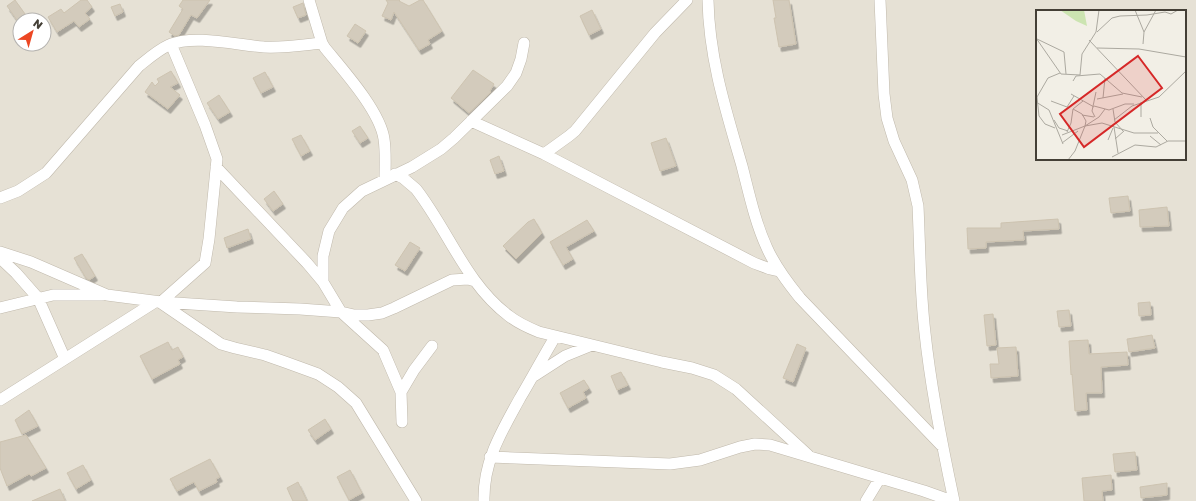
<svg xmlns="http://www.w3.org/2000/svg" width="1196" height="501" font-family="'Golos Text',sans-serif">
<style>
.residential{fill:#e6e1d5;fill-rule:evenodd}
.building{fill:#d3cbbc;stroke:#cdc3b0;filter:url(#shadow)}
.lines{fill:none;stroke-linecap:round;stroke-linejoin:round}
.minor-casing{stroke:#c0b9ac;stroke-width:12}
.minor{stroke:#fff;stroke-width:11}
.inset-road{fill:none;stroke:#aca9a0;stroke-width:1}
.view{fill:#d62828;fill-opacity:0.15;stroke:#d62828;stroke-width:2}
.inset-edge{fill:none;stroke:#443f36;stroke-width:2}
</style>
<defs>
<filter id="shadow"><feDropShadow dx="2.5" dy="4.5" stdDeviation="0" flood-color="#0004"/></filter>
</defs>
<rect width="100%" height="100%" fill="#f2efe6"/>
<path class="residential" d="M0 0H1196V501H0ZM1037 11H1185V159H1037ZM20 20H44V44H20Z"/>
<path class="building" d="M15 0 25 14 17 20 7 6Z
M81 0H87L92 7 85 13 90 19 79 27 74 21 57 32 48 17 61 9 64 13Z
M183 0H210L197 18 191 15 179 35 175 36 169 32 183 9 179 6Z
M386 0H400L399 1 409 6 420 0H423L442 31 428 40 430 44 419 50 394 12 391 20 382 16 388 3Z
M773 0H789L796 44 779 47 774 18H776Z
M303 3 306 15 298 18 293 7Z
M120 4 123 12 115 16 111 7Z
M592 10 601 29 589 35 580 16Z
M355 24 366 31 358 43 347 36Z
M473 70 494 84 490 91 491 92 469 113 451 98Z
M171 71 178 83 170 87 180 95 168 109 145 92 152 82 155 86 159 82 157 79Z
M265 72 273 87 261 93 253 78Z
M219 95 230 112 218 119 207 103Z
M360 126 368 138 360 143 352 131Z
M301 135 310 151 301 156 292 139Z
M666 138 676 166 660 171 651 143Z
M499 156 504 171 495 174 490 160Z
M274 191 283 204 273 211 264 199Z
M1128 196 1130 211 1111 213 1109 198Z
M1167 207 1169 226 1140 227 1139 210Z
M534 219 542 233 516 259 503 246 528 222Z
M1058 219 1059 229 1023 231 1024 240 986 242V248L968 249 967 228H1001V223Z
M587 220 594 231 566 247 573 259 563 265 550 242Z
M248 229 251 239 227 248 224 238Z
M410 242 420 248 405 271 395 265Z
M82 254 95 276 89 280 86 278 74 258Z
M1150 302 1151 315 1139 316 1138 303Z
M1069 310 1071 326 1059 327 1057 311Z
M993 314 996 345 987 346 984 315Z
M1152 335 1155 348 1129 352 1127 339Z
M1088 340 1089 354 1127 352 1128 365 1101 367 1102 393H1086L1087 410 1075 411 1072 374 1071 375 1069 341Z
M168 342 172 350 178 347 183 357 178 360 180 364 152 379 140 356Z
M797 344 806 348 793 382 783 378Z
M1016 347 1018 376 991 378 990 364H999L997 348Z
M621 372 628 385 617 390 611 376Z
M584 380 589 388 583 392 586 398 568 408 560 393Z
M29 410 38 426 22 434 15 420Z
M325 419 331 429 315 440 308 430Z
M26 435 46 468 31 476 29 474 7 486 0 468V442Z
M1135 452 1137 470 1115 472 1113 454Z
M210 459 220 477 216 479 217 482 199 491 194 482 177 491 170 479Z
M83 465 91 480 76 489 67 473Z
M350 470 362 493 349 500 337 477Z
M1111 475 1112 490 1102 491 1103 501H1084L1082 478Z
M298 482 307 501H293L287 488Z
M1167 483V495L1141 498 1140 487Z
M60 489 65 501H32Z"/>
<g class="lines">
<g class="minor-casing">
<path id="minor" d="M309 0 322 43 325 48C343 70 380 111 384 139 386 152 385 166 385 179
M708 0C709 58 726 111 742 166 749 193 755 222 767 248 775 266 787 282 800 298L941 445
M880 0 884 94 887 118 894 141 912 180 918 206C920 248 920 291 925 333 931 390 942 445 954 501
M471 121 544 154 754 263 770 269 779 271
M544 154 569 136 575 131 655 33 687 0
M216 167 307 263 323 282 341 312 383 350 401 392 402 422
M395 174 403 178 416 189C448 230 466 284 509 316 518 323 529 328 539 332L662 362 692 368 714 375 736 389 808 455
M0 198 18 191 46 173 139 66C149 58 158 50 169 45 194 34 237 45 264 47 284 48 303 45 322 43
M0 252 31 262 107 295 161 302 237 307 300 309 341 312 354 315H368L382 313 394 308 452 280 468 279 475 281
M0 258 16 273 38 298 65 359
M323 282V256L329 231 343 208 362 191 412 167 441 149 454 138 507 86 516 73 521 59 524 43
M161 302 205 263 209 239 217 159 205 125 171 44
M161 303 221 344 235 348 265 355 285 362 318 374 338 387 356 403 416 501
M0 308 53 295H102
M534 376 565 356 592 345
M401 392 414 370 432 346
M0 400 155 302
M490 457 670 464 700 460 740 447 755 444 770 445 924 491 952 501
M484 501C483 461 502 431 520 398 532 378 543 357 555 337
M866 501 880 478"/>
</g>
<use href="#minor" class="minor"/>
</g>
<g transform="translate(1036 10)">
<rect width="150" height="150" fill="#f2efe6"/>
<path d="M24 0H48L51 16 40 11Z" fill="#cce4b1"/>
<path class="inset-road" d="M99 0 108 22M61 22 76 8 84 6 111 5 129 2 135 4 142 0M0 28 25 64 44 65 46 44 60 22 63 0M1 29 28 42 30 64M53 30 110 90M107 34 108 22 120 0M61 38 103 39 150 47M37 71 40 66 64 64 86 83 106 87M35 84 58 97M67 88 69 68M61 89 87 84M15 91 31 97 38 86M0 92 13 100 27 134M105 92V107M58 96 73 100 89 94H98M37 99 46 104 50 111 49 116M77 99 79 112 87 121M46 105 58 107M59 107 56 101 60 82M114 108 117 117 131 131M18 110 23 118 32 121M78 110 96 96 123 87 150 61M49 116 66 113 98 123H122M78 117 82 143M19 118 9 114 3 106 1 87 12 68 24 63M31 122 35 113 37 99 47 91M26 125 49 116 63 107 69 99M114 126 125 135M79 129 88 121M72 130 77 118M26 133 42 121M76 147 99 135 120 137 132 131H150M32 150 39 141 49 116"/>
<path class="view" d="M102 46 126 78 48 137 24 104Z"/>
<rect width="150" height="150" class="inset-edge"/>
</g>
<g transform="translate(32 32) rotate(37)"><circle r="19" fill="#ffffff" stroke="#b4b2af"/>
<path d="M0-3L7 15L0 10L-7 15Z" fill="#ec4723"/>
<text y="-6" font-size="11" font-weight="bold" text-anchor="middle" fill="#443f36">N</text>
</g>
</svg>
